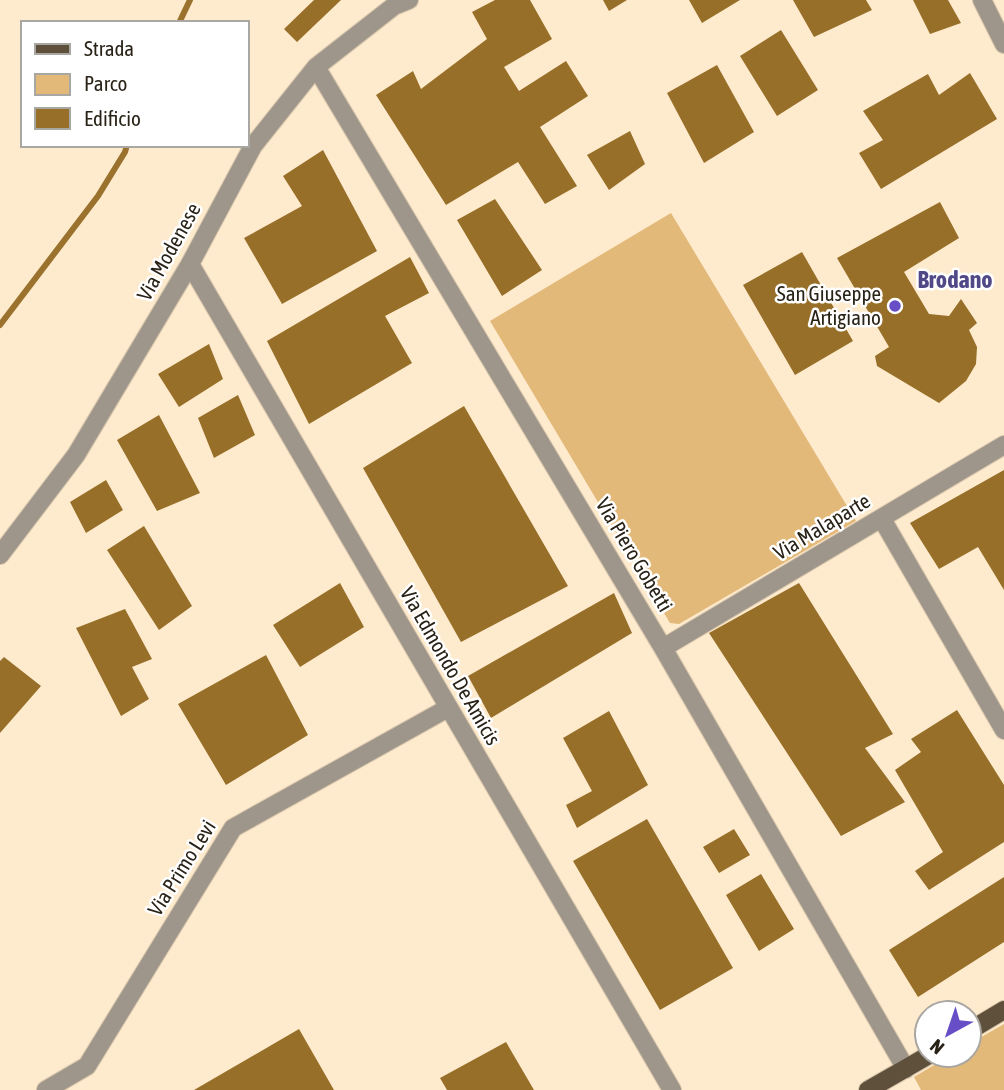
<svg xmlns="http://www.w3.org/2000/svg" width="1004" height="1090" font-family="'Asap Condensed',sans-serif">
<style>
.green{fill:#e3b979}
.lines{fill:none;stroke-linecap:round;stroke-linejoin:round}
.stream{stroke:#9a722d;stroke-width:6}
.building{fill:#976f28}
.minor-casing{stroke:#d8c6ac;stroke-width:20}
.major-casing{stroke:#d8c6ac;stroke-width:20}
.minor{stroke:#9e968a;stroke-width:18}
.major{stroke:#5e503b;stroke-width:18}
.poi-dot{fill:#674ec7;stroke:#fff;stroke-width:2.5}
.labels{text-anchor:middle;stroke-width:5;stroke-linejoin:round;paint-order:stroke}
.street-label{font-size:21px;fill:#292217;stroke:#fff}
.poi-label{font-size:21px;fill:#292217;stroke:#fff;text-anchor:end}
.quarter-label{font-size:24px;font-weight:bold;fill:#514987;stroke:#fff}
</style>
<rect width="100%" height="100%" fill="#feeacd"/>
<path class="green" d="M671 213 856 521 679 624 670 623 490 321Z
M1004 1024V1090H921L914 1077 951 1055H969V1044Z"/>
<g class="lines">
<path class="stream" d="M179 23 190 0
M0 325 98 196 125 152 127 145"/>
</g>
<path class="building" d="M314 0H341L297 42 284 29Z
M495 0H530L552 39 504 67 519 91 566 61 588 96 540 127 577 186 545 204 518 162 446 205 376 95 413 71 421 89 487 39 472 12Z
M603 0H627L609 11Z
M689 0H740L702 23Z
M793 0H866L872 10 814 37Z
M913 0H948L961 23 930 34Z
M781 30 818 90 777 116 740 56Z
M717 65 754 132 704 163 667 93Z
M970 73 997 119 881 189 859 153 883 140 863 111 928 74 939 95Z
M630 131 645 164 609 190 587 155Z
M323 150 377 251 282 304 244 238 302 206 283 176Z
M495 199 542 270 502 296 457 220Z
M940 202 959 238 904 272 929 314 949 316 961 299 977 323 969 330 977 347 976 364 966 381 939 403 877 366 875 356 889 347 837 258Z
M802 252 853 341 795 375 743 285Z
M410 257 429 293 385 316 412 363 309 424 267 341Z
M209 344 223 379 179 407 158 374Z
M238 395 255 435 214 458 198 418Z
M464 406 568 586 461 642 363 468Z
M159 415 200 493 157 511 117 440Z
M1004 470V590L978 547 939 569 910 523Z
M106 480 123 510 86 533 70 502Z
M144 526 192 606 159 630 107 550Z
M340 583 364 627 300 667 273 625Z
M799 583 893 734 865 748 905 802 841 836 709 633Z
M614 593 632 633 491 718 468 676Z
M125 609 152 659 132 667 149 699 121 716 76 628Z
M266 655 308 735 226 785 178 704Z
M4 657 41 686 0 733V661Z
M957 710 1004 785V842L929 890 915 871 943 852 895 770 921 752 911 739Z
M609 711 648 785 577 828 566 805 592 791 563 738Z
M647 819 733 968 660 1010 573 861Z
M734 829 750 855 719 873 703 847Z
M761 874 794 929 759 951 726 895Z
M1004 877V942L918 997 889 950Z
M299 1029 334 1090H194Z
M506 1042 534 1090H447L440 1078Z"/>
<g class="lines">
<g class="minor-casing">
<path id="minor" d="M982 0 1004 44
M316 67 663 648 906 1069
M190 264 672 1090
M882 519 1004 730
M0 555 76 455 190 264 253 146 316 67 394 6 409 0
M663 648 1004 445
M46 1090 87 1066 233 828 448 708"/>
</g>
<g class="major-casing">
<path id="major" d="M969 1031 1004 1010
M868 1090 929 1055"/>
</g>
<use href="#minor" class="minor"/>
<use href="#major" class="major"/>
</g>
<circle class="poi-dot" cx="895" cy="306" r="7"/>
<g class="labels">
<g class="street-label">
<text transform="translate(169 252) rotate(-61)" y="7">Via Modenese</text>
<text transform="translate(822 527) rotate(-31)" y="7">Via Malaparte</text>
<text transform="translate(634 555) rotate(59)" y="7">Via Piero Gobetti</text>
<text transform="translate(450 666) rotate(60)" y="7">Via Edmondo De Amicis</text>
<text transform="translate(182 868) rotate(-58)" y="7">Via Primo Levi</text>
</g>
<g class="poi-label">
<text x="881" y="301">San Giuseppe<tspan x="881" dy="24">Artigiano</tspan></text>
</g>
<g class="quarter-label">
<text x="955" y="288">Brodano</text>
</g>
</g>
<rect x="21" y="21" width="228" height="126" fill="#ffffff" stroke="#a9a7a2" stroke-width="2"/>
<rect x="35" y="44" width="35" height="10" fill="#5e503b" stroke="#a9a7a2" stroke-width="2"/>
<text x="84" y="56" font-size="21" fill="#292217">Strada</text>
<rect x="35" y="74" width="35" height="21" fill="#e3b979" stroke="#a9a7a2" stroke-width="2"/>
<text x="84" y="91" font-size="21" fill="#292217">Parco</text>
<rect x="35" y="108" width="35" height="21" fill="#976f28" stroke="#a9a7a2" stroke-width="2"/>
<text x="84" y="126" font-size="21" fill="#292217">Edificio</text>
<g transform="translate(948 1034) rotate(220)"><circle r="33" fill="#ffffff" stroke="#a9a7a2" stroke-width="2"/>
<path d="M0-5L12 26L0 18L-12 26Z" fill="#674ec7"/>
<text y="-10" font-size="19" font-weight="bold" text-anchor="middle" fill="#292217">N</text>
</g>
</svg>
